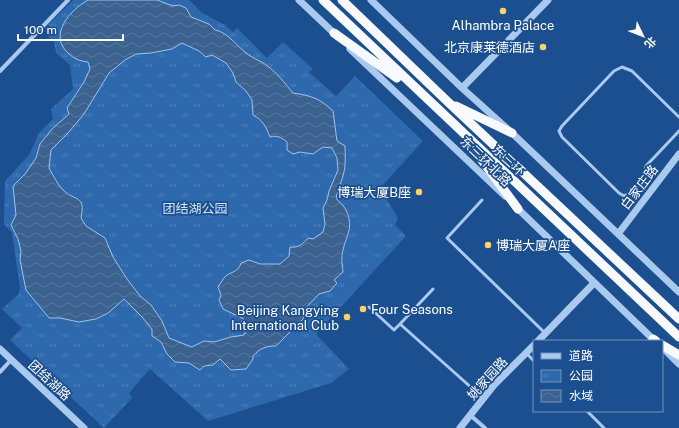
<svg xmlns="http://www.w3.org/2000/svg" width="679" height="428" font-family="'Public Sans','Noto Sans SC',sans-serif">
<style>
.park{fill:url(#park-tufts)}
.water{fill:url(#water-waves);stroke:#9cc4f0;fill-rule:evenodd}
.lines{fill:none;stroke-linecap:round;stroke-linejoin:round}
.service{stroke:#a9c9ee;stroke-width:3}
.minor{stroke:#a9c9ee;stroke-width:4}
.tertiary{stroke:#a9c9ee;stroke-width:7}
.trunk{stroke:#f8faff;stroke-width:9}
.poi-dot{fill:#ffd166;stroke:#1b4f8f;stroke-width:1.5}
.labels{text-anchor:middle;stroke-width:3.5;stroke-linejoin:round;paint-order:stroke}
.poi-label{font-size:13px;fill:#fff;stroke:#1b4f8f;text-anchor:end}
.street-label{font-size:13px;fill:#fff;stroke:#1b4f8f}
.park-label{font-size:13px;fill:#cfe3fa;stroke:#1b4f8f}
</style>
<defs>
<pattern id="park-tufts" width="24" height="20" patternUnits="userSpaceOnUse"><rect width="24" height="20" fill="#2e69ad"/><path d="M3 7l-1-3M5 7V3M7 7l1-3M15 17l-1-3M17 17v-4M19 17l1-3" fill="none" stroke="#4d80b9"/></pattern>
<pattern id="water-waves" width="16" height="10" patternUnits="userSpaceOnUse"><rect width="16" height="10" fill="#3c6290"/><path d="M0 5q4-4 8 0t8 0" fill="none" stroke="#597aa1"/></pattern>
</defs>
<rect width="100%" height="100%" fill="#1b4f8f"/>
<path class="park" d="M73 0H189L202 13 225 25 233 32 237 28 267 58 283 42 313 69 309 72 336 96 355 76 423 141 380 188 398 218 395 225 406 236 316 334 349 369 331 383 208 421 150 369 129 393 132 398 104 428 10 340 22 328 2 309 18 295 20 288 12 233 4 224 5 181 29 155 39 133 53 119 51 109 73 89 70 65 56 53 54 41 48 37 53 31 48 25Z"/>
<path class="water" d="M88 0H157L173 6 179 5 186 8 191 17 209 24 215 30C228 32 238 48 249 55 256 60 264 62 270 68 279 75 286 85 293 93 312 96 319 98 333 111L337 141 345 146C345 154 346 164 344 172 342 181 338 189 336 198 339 202 344 206 346 210 354 228 347 233 343 250 341 257 342 265 343 272L334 280 337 283 330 291 319 294 301 313 304 318 276 346C266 346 260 348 253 356V359L246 369 231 370 220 359 213 365 204 366 200 370 189 363 175 362 167 354 161 342 152 336V329L142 317 124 299 108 313 96 319 79 322 60 318H49L26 290 20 260 21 251 18 239 11 225 16 215 13 186 25 174 36 158 40 144 52 129 69 114 67 108 84 82 90 69 88 62C80 61 74 59 68 53 48 35 70 10 88 0ZM182 43 199 51 206 57 212 55 226 63 233 73 236 82 246 91 252 100 253 115C263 120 266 127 270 137 277 135 281 137 287 142V150L293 154 300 152 313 154 323 147 332 148 337 158 338 170 329 191 327 200 323 208 325 224 323 232 313 239 308 238C303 244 299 248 290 247L289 256 280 264H260L249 260 241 263C238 274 229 271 224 278 222 281 220 284 218 287L221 295 219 300 223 309 244 319 237 326 247 329 244 335 231 337 214 342 204 341 192 347 169 338 162 321 151 305 140 296 127 279 113 257 105 238 86 226 81 218C86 194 75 202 63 190 57 184 53 175 49 168L51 150 68 133 84 114 109 73 125 60 136 54 151 53 172 49Z"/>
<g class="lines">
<path class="service" d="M679 117 632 71 622 67 614 71 562 126 559 131 562 137 619 193 624 196 631 193 643 178 646 166 679 131
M482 200 447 238 545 333
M433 289 400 324 483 398
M369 307 394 330 400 324
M526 353 534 361
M587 411 604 428"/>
<path class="minor" d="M0 71 68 0
M0 372 11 360
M470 415 485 428"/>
<path class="tertiary" d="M299 0 337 36
M371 0 462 88 512 133 679 292
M350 49 505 196
M462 88 548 0
M515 206 655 341
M618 234 679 154
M538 341 594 283
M0 349 84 428
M664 349 679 364
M460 428 494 385 534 345"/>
<path class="trunk" d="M323 0 679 337
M342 0 448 102 679 319
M334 33 397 78
M456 106 512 133
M476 152 518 209
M653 339 656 341
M662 345 679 355"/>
</g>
<g class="poi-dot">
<circle cx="503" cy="11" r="4"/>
<circle cx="543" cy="47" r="4"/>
<circle cx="419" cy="192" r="4"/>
<circle cx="488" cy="245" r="4"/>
<circle cx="363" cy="309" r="4"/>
<circle cx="347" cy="317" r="4"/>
</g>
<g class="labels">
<g class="poi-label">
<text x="503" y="30" text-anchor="middle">Alhambra Palace</text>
<text x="535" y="52">北京康莱德酒店</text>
<text x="411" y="197">博瑞大厦B座</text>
<text x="496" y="250" text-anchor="start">博瑞大厦A座</text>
<text x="371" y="314" text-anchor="start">Four Seasons</text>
<text x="339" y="315">Beijing Kangying<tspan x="339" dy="15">International Club</tspan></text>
</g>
<g class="street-label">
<text transform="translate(509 160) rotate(43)" y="5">东三环</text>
<text transform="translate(486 161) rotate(44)" y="5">东三环北路</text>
<text transform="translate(639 187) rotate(-53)" y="5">白家庄路</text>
<text transform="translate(487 378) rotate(-48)" y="5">姚家园路</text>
<text transform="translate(50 380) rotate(43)" y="5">团结湖路</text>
</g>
<g class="park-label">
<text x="195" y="213">团结湖公园</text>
</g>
</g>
<rect x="533" y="340" width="130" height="72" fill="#1b4f8f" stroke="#7695bc"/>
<rect x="541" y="353" width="20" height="6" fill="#a9c9ee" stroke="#7695bc"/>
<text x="569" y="360" font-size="12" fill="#ffffff">道路</text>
<rect x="541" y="370" width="20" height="12" fill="url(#park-tufts)" stroke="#7695bc"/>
<text x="569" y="380" font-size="12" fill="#ffffff">公园</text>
<rect x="541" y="390" width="20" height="12" fill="url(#water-waves)" stroke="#7695bc"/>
<text x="569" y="400" font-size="12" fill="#ffffff">水域</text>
<g transform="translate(643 36) rotate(133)" stroke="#1b4f8f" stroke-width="3" paint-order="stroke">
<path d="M0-3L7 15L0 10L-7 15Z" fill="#ffffff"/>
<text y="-6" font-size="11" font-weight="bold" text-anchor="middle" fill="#ffffff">北</text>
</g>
<path d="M18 34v6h105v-6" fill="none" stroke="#ffffff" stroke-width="2"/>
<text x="24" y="34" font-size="12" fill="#ffffff" stroke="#1b4f8f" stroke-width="3" paint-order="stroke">100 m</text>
</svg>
